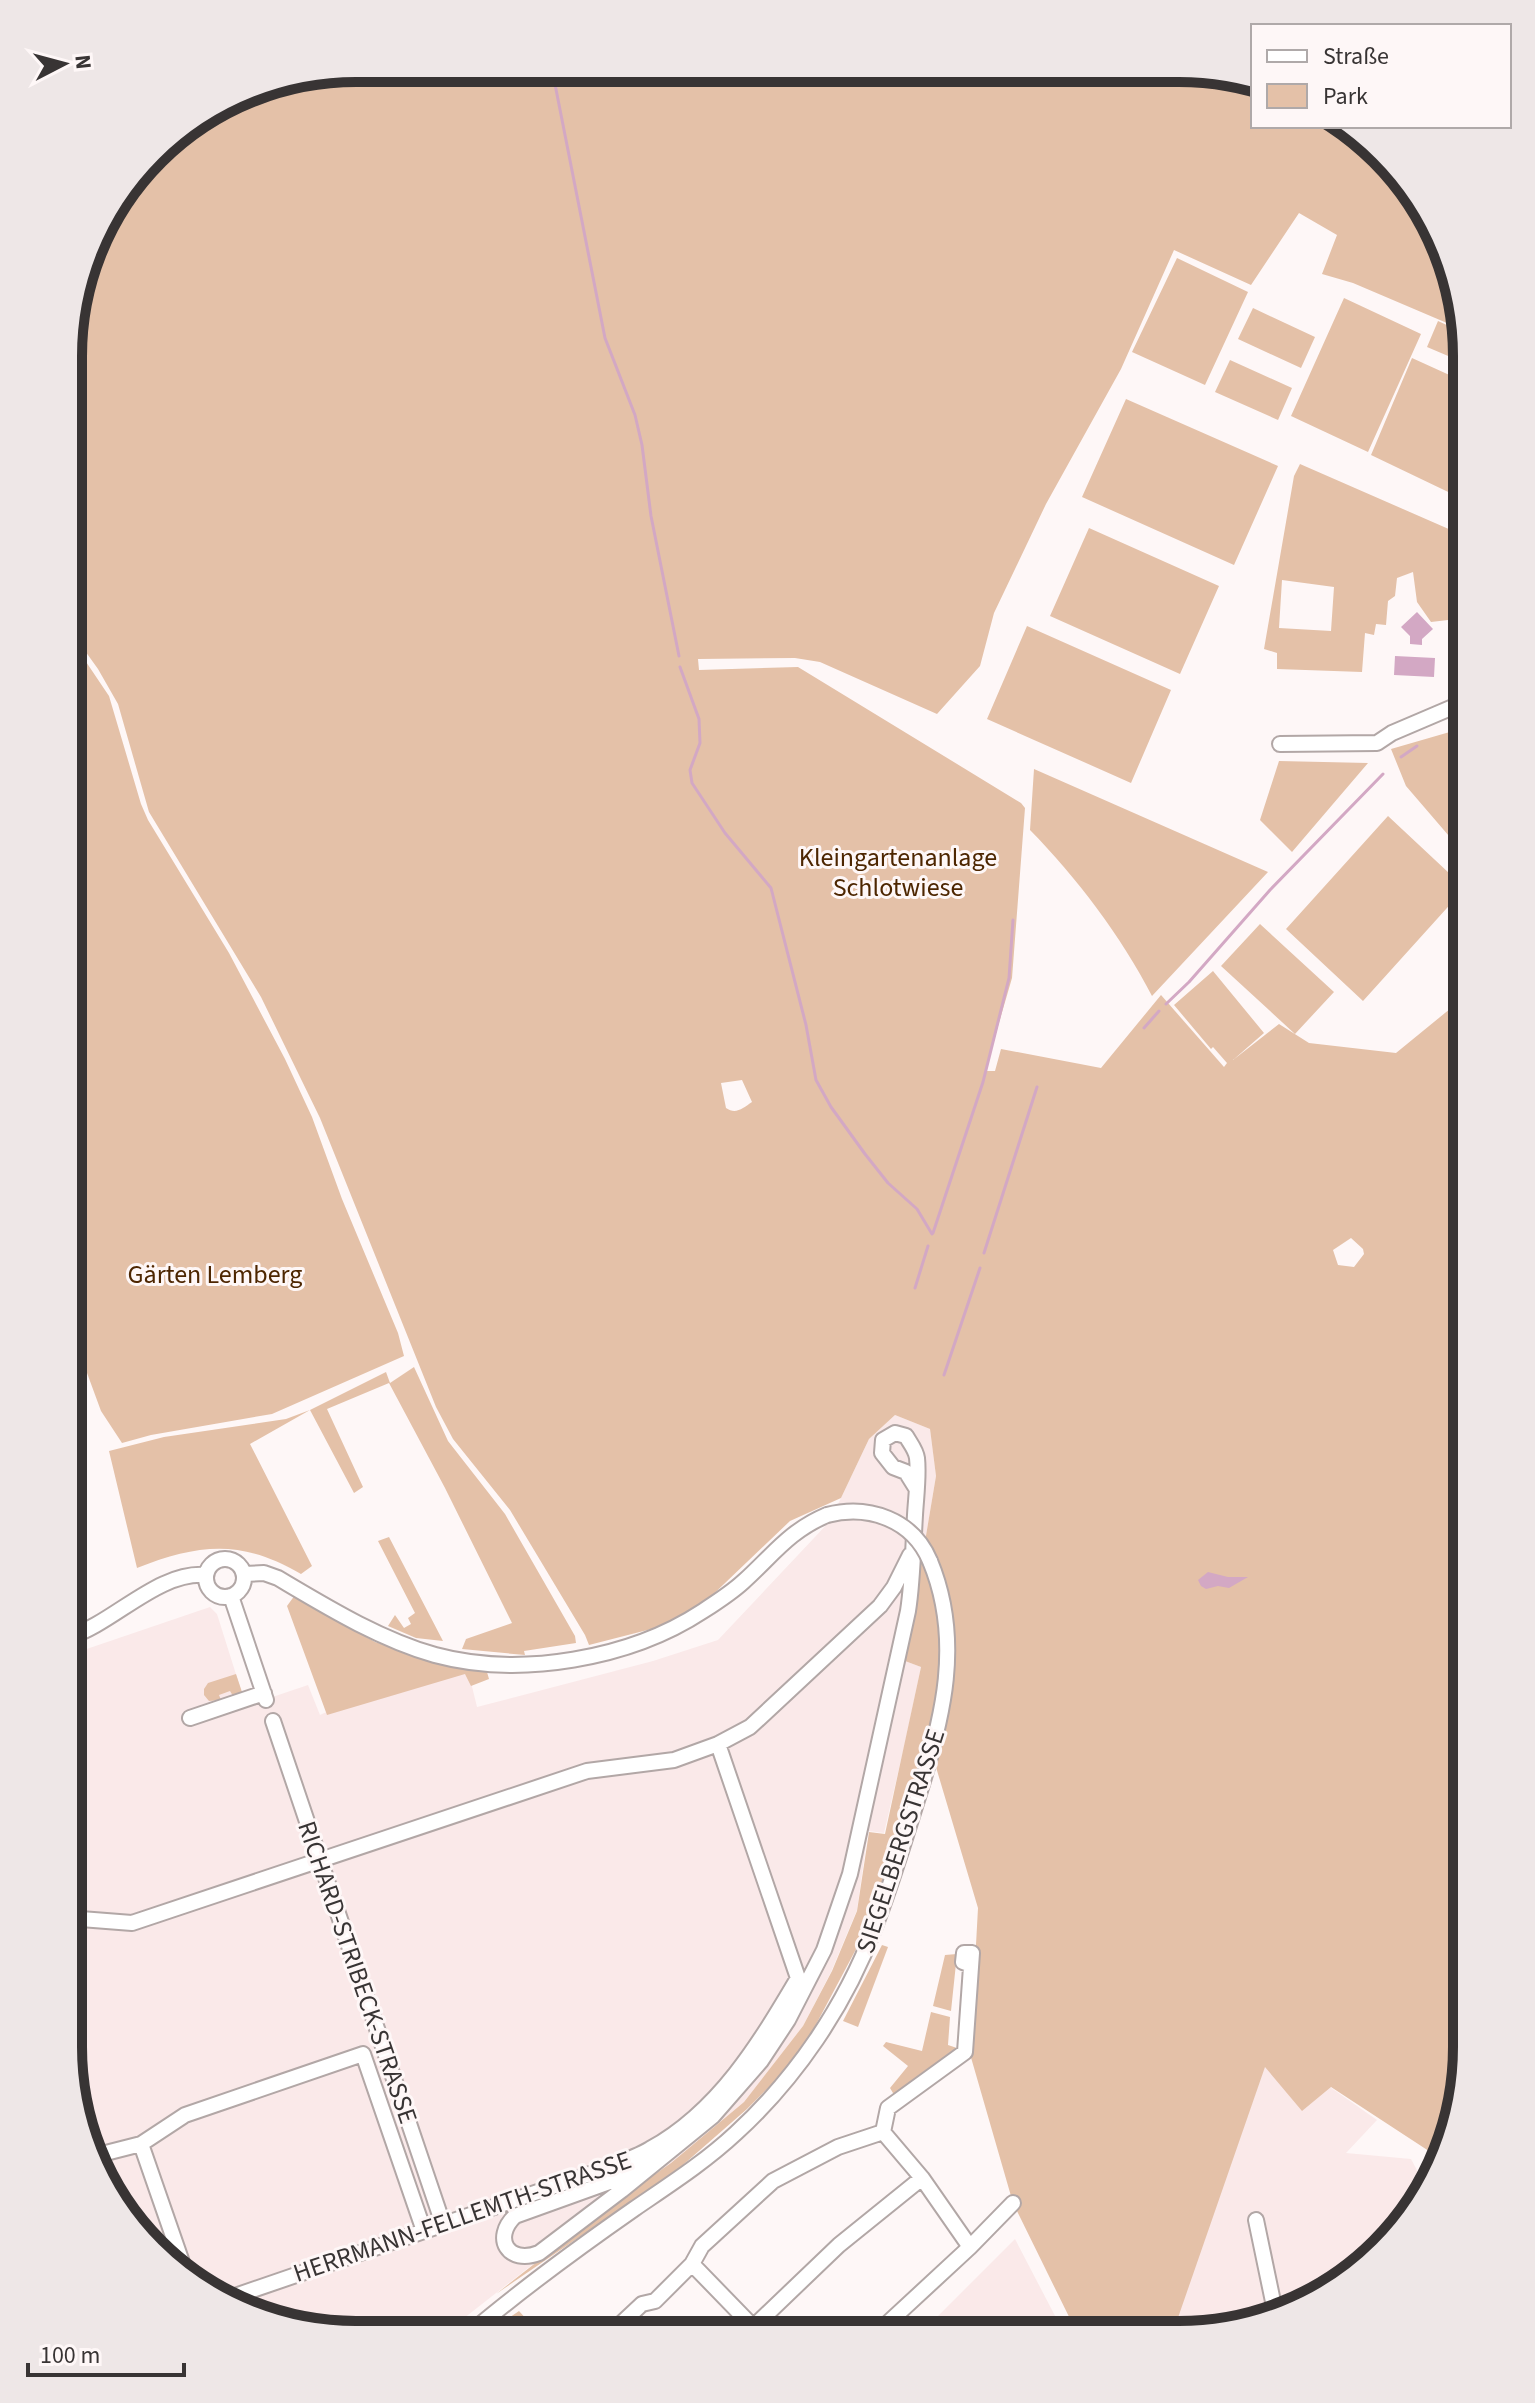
<svg xmlns="http://www.w3.org/2000/svg" width="1535" height="2403" font-family="'Source Sans 3',sans-serif">
<style>
.built{fill:#fae9e9}
.green{fill:#e4c1a8;fill-rule:evenodd}
.water{fill:#d3a8c4}
.lines{fill:none;stroke-linecap:round;stroke-linejoin:round}
.stream{stroke:#d3a8c4;stroke-width:3}
.minor-casing{stroke:#b2a7a6;stroke-width:18}
.minor{stroke:#fff;stroke-width:14}
.minor-bridge-casing{stroke:#b2a7a6;stroke-width:18;stroke-linecap:butt}
.minor-bridge{stroke:#fff;stroke-width:14}
.labels{text-anchor:middle;stroke-width:6;stroke-linejoin:round;paint-order:stroke}
.park-label{font-size:26px;fill:#4d2601;stroke:#fef7f7}
.street-label{font-size:26px;fill:#383434;stroke:#fef7f7}
.rim{fill:none;stroke:#383434;stroke-width:10}
</style>
<rect width="100%" height="100%" fill="#fef7f7"/>
<path class="built" d="M895 1415 930 1429 936 1476 905 1661 921 1667 904 1747 884 1833 868 1831 857 1910 831 1972 803 2026 744 2102 671 2163 597 2214 445 2333H319L181 2276 90 2158 68 2047 69 1655 210 1607 217 1614 246 1706 308 1685 320 1715 377 1688 468 1670 477 1707 653 1661 718 1640 830 1521 869 1439Z
M1265 2066 1330 2087 1377 2120 1346 2153 1411 2159 1427 2189 1408 2222 1290 2313 1171 2335Z
M1015 2239 1065 2335 920 2334Z"/>
<path class="green" d="M356 68 1217 71 1253 85V126L1354 127 1445 245 1461 329 1353 283 1322 274 1337 235 1299 213 1251 285 1174 250 1121 369 1046 504 994 613 980 666 937 714 820 662 795 658 698 659 699 670 798 667 1021 803 1025 808 1012 978 985 1071H995L1001 1049 1101 1068 1161 995 1224 1067 1227 1063 1213 1047 1211 1049 1174 1005 1213 971 1264 1033 1233 1060 1279 1024 1309 1043 1396 1053 1467 995 1466 2066 1445 2157 1440 2165 1438 2157 1331 2087 1302 2111 1265 2067 1172 2335H1078L1013 2203 970 2054 978 1908 930 1747H923L884 1884 871 1921 812 2032 782 2074 747 2109 676 2171 496 2294 598 2214 671 2163 744 2102 803 2026 832 1971 857 1911 869 1832 885 1834 921 1667 905 1661 936 1476 930 1429 895 1415 869 1439 841 1498 790 1521 701 1606 663 1626 589 1645 585 1635 510 1510 453 1439 436 1407 320 1118 261 997 149 812 118 704 98 669 70 630V319L98 228 166 140 246 90ZM742 1080 752 1102C743 1108 736 1115 726 1108L721 1083ZM1351 1238 1363 1249 1364 1254 1354 1267 1338 1265 1333 1250Z
M1177 258 1248 292 1205 385 1132 352Z
M1344 298 1421 334 1368 452 1291 416Z
M1253 308 1315 337 1301 368 1238 339Z
M1438 321 1462 332 1467 364 1427 347Z
M1412 358 1467 383V501L1371 455Z
M1230 360 1292 388 1278 420 1215 392Z
M1126 399 1278 466 1234 565 1082 497Z
M1300 464 1467 537V583L1448 620 1431 622 1417 602 1413 572 1397 578 1395 596 1388 601 1386 625 1376 624 1374 635 1365 633 1362 672 1277 669V653L1264 649 1294 476ZM1282 580 1334 587 1331 631 1279 628Z
M1089 528 1219 586 1180 674 1050 616Z
M1027 626 1171 690 1131 783 987 719Z
M70 638 109 696 141 804 148 820 229 953 285 1059 312 1117 342 1199 398 1333 404 1356 272 1414 151 1435 122 1443 101 1411 69 1324Z
M1467 727V857L1406 786 1391 749Z
M1279 761 1368 763 1292 852 1260 820Z
M1034 769 1268 872 1152 996C1121 936 1077 878 1030 830Z
M1388 816 1465 888 1363 1001 1286 929Z
M1260 924 1334 992 1295 1034 1221 966Z
M414 1367 448 1441 505 1514 575 1636 576 1643 524 1651 525 1655 462 1649 466 1639 512 1623 445 1488 389 1383 327 1409 363 1487 354 1493 310 1410 250 1444 312 1566 301 1574C241 1539 199 1544 137 1568L109 1451 164 1437 286 1419 310 1410 386 1372 390 1383Z
M389 1537 443 1641 416 1638 388 1626 395 1615 404 1628 411 1624 408 1618 415 1613 378 1541Z
M295 1595 375 1642 432 1660 487 1672 489 1679 471 1686 465 1674 327 1715 287 1606Z
M236 1674 242 1692 233 1696 230 1691 219 1695 221 1700 209 1701 204 1695V1689L208 1683Z
M882 1945 888 1947 858 2027 843 2021Z
M957 1954 951 2011 933 2006 945 1955Z
M931 2012 950 2017 948 2045 957 2048V2053L896 2098 890 2088 908 2066 883 2046 886 2042 922 2051Z
M519 2311 539 2333H487Z"/>
<path class="water" d="M1417 612 1433 629 1422 639V645L1410 644V636L1401 627Z
M1395 656 1435 658 1434 677 1394 675Z
M1208 1572 1228 1577H1248L1229 1588 1218 1586 1206 1589 1201 1586 1198 1580Z"/>
<g class="lines">
<path class="stream" d="M552 69 605 338 635 415 642 445 651 516 679 656
M680 667 699 719 700 743 690 770 692 783 725 833 771 888 806 1025 816 1080 831 1107 865 1154 888 1183 917 1209 932 1234
M1401 757 1417 746
M1166 1004 1189 982 1270 890 1383 774
M1144 1028 1159 1011
M933 1233 983 1082 1009 978 1013 920
M984 1253 1037 1087
M915 1288 928 1246
M944 1375 980 1268"/>
<g class="minor-casing">
<path id="minor" d="M1280 744 1377 743 1392 733 1467 701
M206 1578a19 19 0 1 1 38 0a19 19 0 1 1-38 0Z
M244 1574 264 1573 278 1578C327 1607 379 1639 435 1655 520 1678 630 1659 703 1611 717 1602 731 1593 743 1582 773 1555 789 1531 827 1515
M231 1596 266 1700
M69 1637C114 1623 158 1571 206 1575
M190 1718 264 1693
M273 1721 443 2224
M68 1918 132 1923 587 1771 674 1760 718 1744 750 1727 880 1606 894 1587 910 1555
M883 2132 922 2178 970 2247
M141 2144 185 2115 363 2054 424 2231
M90 2157 141 2144 184 2268
M659 2159 629 2175 515 2216C492 2238 508 2265 539 2253L622 2190 713 2116 761 2061 788 2020 824 1950 850 1874 908 1611C913 1579 913 1547 915 1515 916 1497 919 1476 917 1458 916 1450 910 1443 906 1436L895 1433 883 1440 882 1453 893 1467 906 1472 916 1488
M1256 2220 1276 2316
M692 2264 760 2334
M232 2297 593 2173C612 2165 633 2159 650 2149 719 2111 759 2044 798 1978L718 1744
M470 2333C522 2289 578 2248 634 2209 669 2185 705 2162 736 2133 796 2078 845 2006 874 1929 891 1886 904 1841 918 1797 943 1719 963 1640 930 1561
M611 2333 642 2304 655 2301 692 2264 702 2246 773 2181 838 2147 883 2132 888 2108 965 2052 972 1953H964L963 1962 971 1965
M746 2334 839 2245 922 2178
M876 2334 970 2247 1013 2203"/>
</g>
<use href="#minor" class="minor"/>
<g class="minor-bridge-casing">
<path id="minor-bridge" d="M827 1515C869 1504 913 1520 930 1561"/>
</g>
<use href="#minor-bridge" class="minor-bridge"/>
</g>
<g class="labels">
<g class="park-label">
<text x="898" y="866">Kleingartenanlage<tspan x="898" dy="30">Schlotwiese</tspan></text>
<text x="215" y="1283">Gärten Lemberg</text>
</g>
<g class="street-label">
<text transform="translate(900 1841) rotate(-72)" y="9">SIEGELBERGSTRASSE</text>
<text transform="translate(358 1972) rotate(71)" y="9">RICHARD-STRIBECK-STRASSE</text>
<text transform="translate(462 2216) rotate(-19)" y="9">HERRMANN-FELLEMTH-STRASSE</text>
</g>
</g>
<path d="M0 0H1535V2403H0ZM356 82H1179A274 274 0 0 1 1453 356V2047A274 274 0 0 1 1179 2321H356A274 274 0 0 1 82 2047V356A274 274 0 0 1 356 82Z" fill="#eee7e7" fill-rule="evenodd"/>
<path class="rim" d="M356 82H1179A274 274 0 0 1 1453 356V2047A274 274 0 0 1 1179 2321H356A274 274 0 0 1 82 2047V356A274 274 0 0 1 356 82Z"/>
<rect x="1251" y="24" width="260" height="104" fill="#fef7f7" stroke="#afa9a9" stroke-width="2"/>
<rect x="1267" y="50" width="40" height="12" fill="#ffffff" stroke="#afa9a9" stroke-width="2"/>
<text x="1323" y="64" font-size="24" fill="#383434">Straße</text>
<rect x="1267" y="84" width="40" height="24" fill="#e4c1a8" stroke="#afa9a9" stroke-width="2"/>
<text x="1323" y="104" font-size="24" fill="#383434">Park</text>
<g transform="translate(64 64) rotate(84)" stroke="#fef7f7" stroke-width="6" paint-order="stroke">
<path d="M0-6L14 30L0 20L-14 30Z" fill="#383434"/>
<text y="-12" font-size="22" font-weight="bold" text-anchor="middle" fill="#383434">N</text>
</g>
<path d="M28 2363v12h156v-12" fill="none" stroke="#383434" stroke-width="4"/>
<text x="40" y="2363" font-size="24" fill="#383434" stroke="#fef7f7" stroke-width="6" paint-order="stroke">100 m</text>
</svg>
